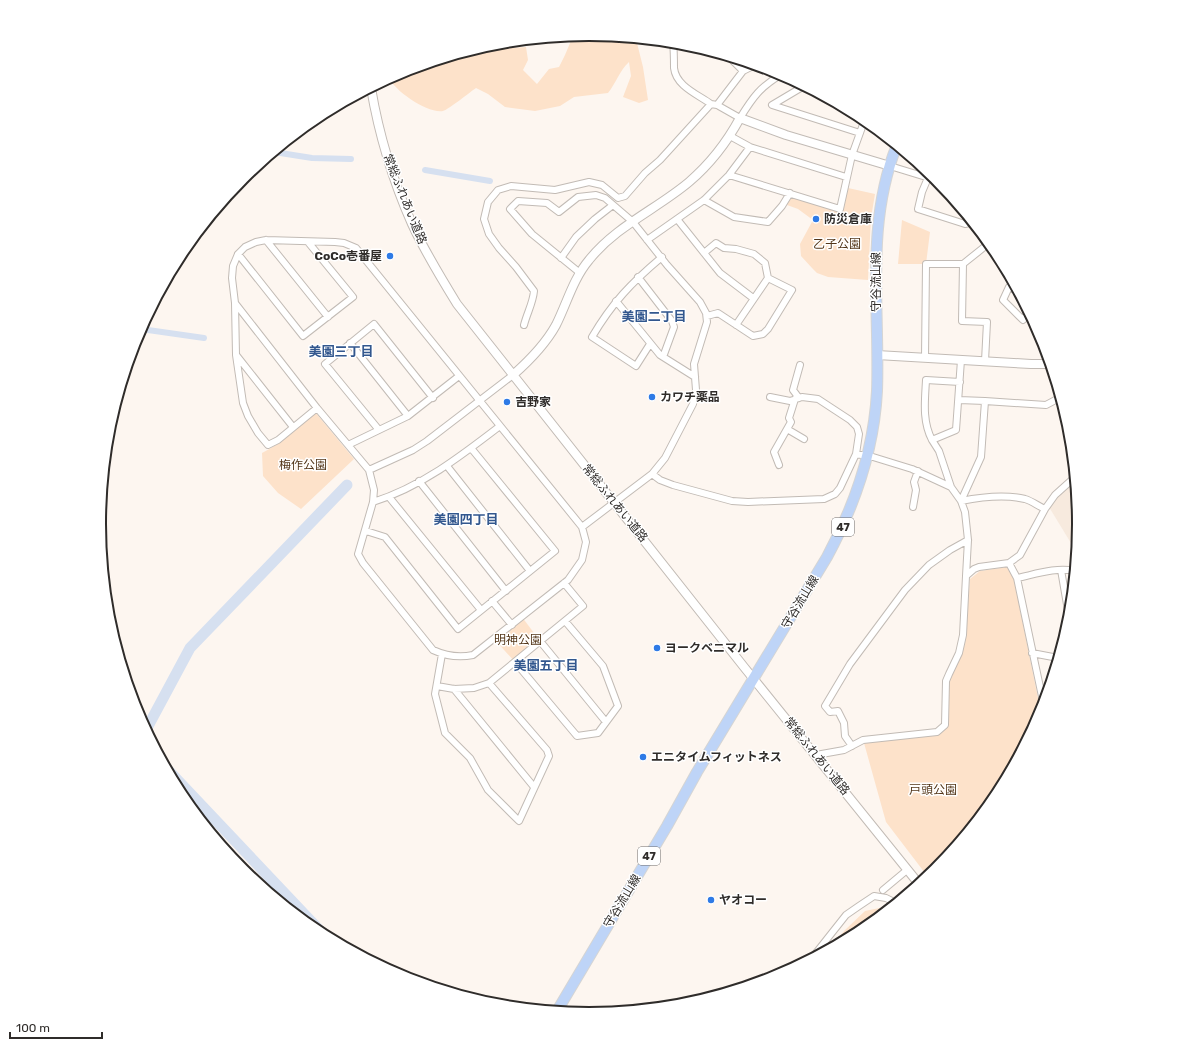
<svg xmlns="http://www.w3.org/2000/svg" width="1179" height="1048" font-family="Rubik,'Noto Sans JP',sans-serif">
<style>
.built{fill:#f7eade}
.green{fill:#fde2ca}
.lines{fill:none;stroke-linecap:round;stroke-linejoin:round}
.canal{stroke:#d6e0f0;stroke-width:6}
.river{stroke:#d6e0f0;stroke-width:11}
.minor-casing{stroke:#c2bbb5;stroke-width:8}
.tertiary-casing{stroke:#c2bbb5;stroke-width:10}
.primary-casing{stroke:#d5d5d4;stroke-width:12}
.minor{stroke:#fff;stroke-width:6}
.tertiary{stroke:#fff;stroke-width:8}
.primary{stroke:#bed4f7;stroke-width:10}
.poi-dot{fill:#2e7ae6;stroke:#fff;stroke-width:1.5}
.labels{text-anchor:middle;stroke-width:3;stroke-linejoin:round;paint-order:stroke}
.shield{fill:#fff;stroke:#6d6b6a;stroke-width:1}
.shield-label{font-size:11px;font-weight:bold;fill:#2f2c2a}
.street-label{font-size:12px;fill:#2f2c2a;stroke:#fff}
.poi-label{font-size:12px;font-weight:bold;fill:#2f2c2a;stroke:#fff;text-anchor:start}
.park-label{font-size:12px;fill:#533619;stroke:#fff}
.neighbourhood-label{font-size:13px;font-weight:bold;fill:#32578e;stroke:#fff}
.rim{fill:none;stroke:#2f2c2a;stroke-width:2}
</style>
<rect width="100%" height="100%" fill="#fdf6f0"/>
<path class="built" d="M1075 480 1079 524 1077 553 1049 507 1056 498Z"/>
<path class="green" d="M590 34 636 39 643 67 648 100 639 103 623 97 631 76 629 62C620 70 616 83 608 93L574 97 560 106 535 111 505 107 488 94 476 88C470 92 448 110 443 111 428 114 395 91 389 78L402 71 486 46 496 49 526 47 528 60 523 70 537 84 549 69 559 67 565 55 573 36Z
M848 188 875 194 871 218 868 280 828 277 817 273 812 268 801 256 800 244 813 220 798 209 787 205 791 197 843 212Z
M902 220 930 232 926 264H898Z
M315 412 354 459 301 509 278 493 263 476 262 453C282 443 299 428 315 412Z
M1007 567 1014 580 1041 713 997 796 936 871 928 877 886 822 864 743 945 729 948 716 949 680 965 644 970 579 980 571Z
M522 617 540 641 515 662 494 639Z
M884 907 886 911 862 932 829 949 845 930 865 911Z"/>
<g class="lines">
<path class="canal" d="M274 152 312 158 351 159
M425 170 490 181
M141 329 204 338"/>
<path class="river" d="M146 730 190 648 347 485
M169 771 325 936"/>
<g class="minor-casing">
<path id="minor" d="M673 42C674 51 674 59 674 68 676 86 697 94 711 104L717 105 740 118C753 97 760 87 782 74
M729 57 743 71
M804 86 772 105 860 133
M717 105 743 71 755 65
M730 136 750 147 846 177
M890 166 939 181
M930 173 922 192 918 209 965 224 973 222
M729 175 840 209 852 155 865 119
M704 200 734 217 768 222 782 206 790 193
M677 219 720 273 753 298
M266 240 335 242 344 243 356 248 582 527 586 542 582 560 568 580 473 655C459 658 446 656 433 650L363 563 358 554 373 502 374 490 369 470 317 408 235 303 232 278 233 266 238 254 245 247 256 242Z
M266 240 328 317
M647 240 704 200 729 175 750 147
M704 253 716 243 724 248 736 249 754 254 765 263 768 278 736 325
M238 254 303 336 353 297 308 242
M561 258 576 237 595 219 613 205
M580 273 532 234 510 209 518 201 547 203 559 212 578 197 596 195 605 198 633 222 667 265 700 302 706 313 707 322 694 364 696 390 693 404 665 458 652 474 582 527
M638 277 672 321 674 327 663 357
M1017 290 1009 287 1003 300 1023 320 1029 311
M616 301 660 355 695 377
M235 303 236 355 243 403 248 416 258 433 268 445 278 440 317 408
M707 316 718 313 753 336 763 334 768 329 792 290 768 278
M524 325C527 313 533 303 534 291L516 267 499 248 489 234 484 219 488 202 498 190 511 186 555 190 589 182 602 185 618 198 625 196 645 173 660 160 711 104
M1040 332 1039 334 1043 341
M350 343 408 416
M650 344 636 366 592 337C612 303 631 283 662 257
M237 356 293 427
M925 358 926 264H963
M985 361 987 322 962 321 963 264 988 244 992 246
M960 382 926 380C925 400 922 421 932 440L956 430 961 360
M770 397 790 401 802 397 818 399 850 420 857 427 859 434 856 454
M799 398 793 390 800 365
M959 400 985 401
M787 429 804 439
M379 430 325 364 374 324 433 398
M932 440 939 451 951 487
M348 445 408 416 459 376
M779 465 774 452 791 422 789 418 795 399
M447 466 530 571
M369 470 413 450 427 441 513 375
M652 474 660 480 673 485 732 501 748 502 824 499 835 494 840 488 856 454 873 457 912 469 951 487 961 501 965 512 968 540 966 576
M419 481 506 591
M389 497 481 610
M961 501 981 457 985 401 1046 405 1061 397
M961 501C981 497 1004 494 1025 499 1032 501 1038 506 1045 509
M373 502C421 487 461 456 500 426
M913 507 916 490 914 482 918 471
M366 531 385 537 458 629 555 551 471 448
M1009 563 1017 578 1044 706
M1061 570 1069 616 1064 640
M1017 578C1036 574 1056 567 1075 571
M492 601 512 625
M540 641 606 722
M1032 653 1058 658
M442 654 435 694 445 733 470 758 488 790 519 821 549 756 547 750 489 683
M515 662 577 736 598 733 618 706 603 666 565 621
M437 686 454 689 474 688 489 683 583 606 564 583
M454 689 534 787
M852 746 845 736 844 723 838 711 830 712 825 706 850 664 905 590 929 565 950 550 968 540
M816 755 844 750 863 740 937 732 945 725 946 681 949 674 959 653 963 635 966 576 974 569 979 567 1009 563 1020 555 1045 509 1055 495 1075 477
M883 890 907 870
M812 958 846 915 859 906 874 896 886 898 896 903"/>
</g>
<g class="tertiary-casing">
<path id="tertiary" d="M371 88C379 135 393 181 412 224 425 252 441 278 457 304L744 667 919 884
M877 355 1031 364H1050
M513 375C530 360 545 345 556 325 567 303 573 279 589 260 616 226 657 209 689 182 710 164 727 142 740 118L786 135 890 166"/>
</g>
<g class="primary-casing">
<path id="primary" d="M557 1011 667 826 697 772 827 557C855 505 874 450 877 391 880 308 865 224 897 145"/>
</g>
<use href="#minor" class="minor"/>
<use href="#tertiary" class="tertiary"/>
<use href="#primary" class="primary"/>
</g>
<g class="poi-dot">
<circle cx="816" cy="219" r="4"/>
<circle cx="390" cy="256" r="4"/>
<circle cx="652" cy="397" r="4"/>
<circle cx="507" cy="402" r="4"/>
<circle cx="657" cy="648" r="4"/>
<circle cx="643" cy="757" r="4"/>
<circle cx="711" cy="900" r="4"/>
</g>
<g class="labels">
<g class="shield">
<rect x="832" y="518" width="22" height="18" rx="3"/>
<rect x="638" y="847" width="22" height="18" rx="3"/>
</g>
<g class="shield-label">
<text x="843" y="531">47</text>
<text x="649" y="860">47</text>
</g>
<g class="street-label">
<text transform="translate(405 199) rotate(68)" y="4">常総ふれあい道路</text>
<text transform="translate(876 282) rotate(-90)" y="4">守谷流山線</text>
<text transform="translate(615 503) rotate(51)" y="4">常総ふれあい道路</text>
<text transform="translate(800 602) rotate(-59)" y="4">守谷流山線</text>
<text transform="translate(817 756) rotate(51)" y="4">常総ふれあい道路</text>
<text transform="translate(622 901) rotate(-59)" y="4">守谷流山線</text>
</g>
<g class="poi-label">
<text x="824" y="223">防災倉庫</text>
<text x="382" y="260" text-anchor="end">CoCo壱番屋</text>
<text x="660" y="401">カワチ薬品</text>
<text x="515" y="406">吉野家</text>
<text x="665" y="652">ヨークベニマル</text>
<text x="651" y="761">エニタイムフィットネス</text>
<text x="719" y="904">ヤオコー</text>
</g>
<g class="park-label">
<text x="837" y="248">乙子公園</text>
<text x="303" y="469">梅作公園</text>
<text x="518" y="644">明神公園</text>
<text x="933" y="794">戸頭公園</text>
</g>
<g class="neighbourhood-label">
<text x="654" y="321">美園二丁目</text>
<text x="341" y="356">美園三丁目</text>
<text x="466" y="524">美園四丁目</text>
<text x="546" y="670">美園五丁目</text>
</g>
</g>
<path d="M0 0H1179V1048H0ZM106 524a483 483 0 1 1 966 0a483 483 0 1 1-966 0Z" fill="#fff" fill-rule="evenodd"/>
<path class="rim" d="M106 524a483 483 0 1 1 966 0a483 483 0 1 1-966 0Z"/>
<path d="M10 1032v6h92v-6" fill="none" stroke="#2f2c2a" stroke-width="2"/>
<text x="16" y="1032" font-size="12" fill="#2f2c2a" stroke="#ffffff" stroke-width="3" paint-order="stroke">100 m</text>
</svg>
